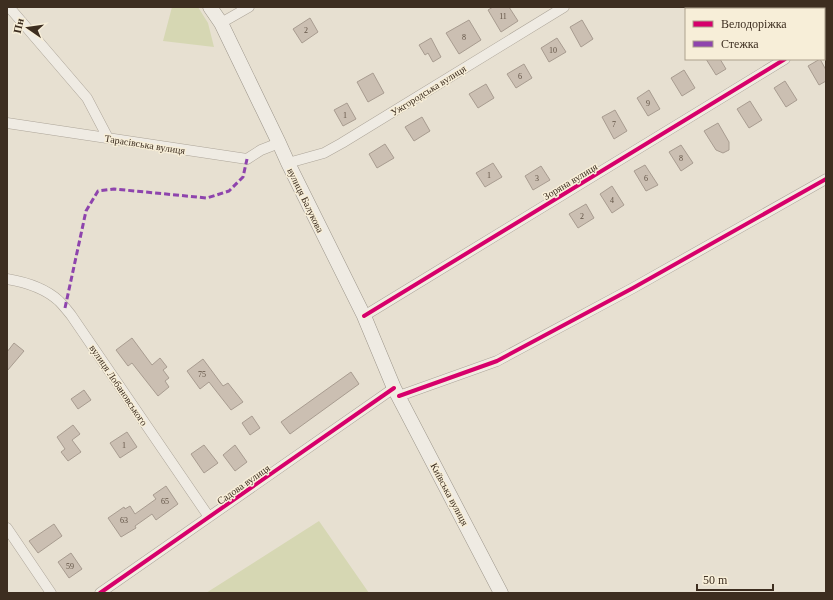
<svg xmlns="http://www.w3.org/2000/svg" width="833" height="600" font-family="Georgia,serif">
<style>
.green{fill:#d6d7b3}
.building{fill:#cbbfb2;stroke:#a89c90}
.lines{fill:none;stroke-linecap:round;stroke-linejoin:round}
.street-casing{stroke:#ada599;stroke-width:11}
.secondary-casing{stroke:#9c958a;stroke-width:15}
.street{stroke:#efebe3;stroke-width:10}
.secondary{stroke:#efebe3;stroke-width:14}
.quiet{stroke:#8e44ad;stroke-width:3;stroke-dasharray:6 3;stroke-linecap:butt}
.cycleway-casing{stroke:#f7eed8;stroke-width:6}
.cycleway{stroke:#d6006c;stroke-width:4}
.labels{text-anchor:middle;stroke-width:3;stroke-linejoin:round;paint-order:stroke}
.number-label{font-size:8px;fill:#605244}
.street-label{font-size:10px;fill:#3d2e20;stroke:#f7eed8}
</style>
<rect width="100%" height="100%" fill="#e7e0d1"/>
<path class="green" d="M172 7H198L208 23 214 47 163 41Z
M319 521 369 593H206Z"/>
<path class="building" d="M493 7H509L518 21 501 32 488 10Z
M310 18 318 32 302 43 293 29Z
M469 20 481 40 459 54 446 33Z
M582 20 593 39 581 47 570 27Z
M431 38 441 57 433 62 428 53 425 55 419 45Z
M557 38 566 52 549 62 541 48Z
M706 59H720L726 69 716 75Z
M820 59 826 70V81L819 85 808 66Z
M524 64 532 78 516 88 507 74Z
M684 70 695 88 682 96 671 78Z
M373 73 384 93 368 102 357 82Z
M785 81 797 100 786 107 774 88Z
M486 84 494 98 478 108 469 94Z
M649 90 660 109 648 116 637 98Z
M750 101 762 120 749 128 737 109Z
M347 103 356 119 343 126 334 110Z
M615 110 627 131 614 139 602 117Z
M422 117 430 131 414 141 405 127Z
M718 123 729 142V150L723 153 716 150 704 131Z
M385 144 394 158 377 168 369 154Z
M681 145 693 163 681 171 669 152Z
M493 163 502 177 485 187 476 173Z
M645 165 658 185 646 191 634 171Z
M541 166 550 180 533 190 525 176Z
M612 186 624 205 612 213 600 194Z
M586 204 594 218 578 228 569 214Z
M132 338 152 365 160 358 167 367 163 370 169 378 165 381 169 387 158 396 132 363 128 366 116 350Z
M14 343 24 351 7 371V352Z
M203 359 223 386 228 383 243 402 231 410 209 382 200 389 187 371Z
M351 372 359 384 290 434 281 422Z
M84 390 91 400 78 409 71 399Z
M252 416 260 428 250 435 242 423Z
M73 425 80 434 72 440 81 452 68 461 61 452 65 449 57 437Z
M127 432 137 447 120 458 110 443Z
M204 445 218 463 204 473 191 454Z
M235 445 247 462 235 471 223 455Z
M166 486 178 504 156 520 152 514 135 526 136 528 121 537 108 518 124 507 125 509 130 506 135 514 156 499 153 495Z
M54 524 62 536 38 553 29 541Z
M71 553 82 569 69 578 58 562Z"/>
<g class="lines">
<g class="street-casing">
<path id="street" d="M9 7 87 98 108 138
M221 23 249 7
M824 35 826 34
M7 123 247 159 261 150 279 143
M288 163 324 153 342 143 564 7
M7 279C25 282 45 288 59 301 63 305 67 310 71 315L209 517
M364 316 785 59
M399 396 497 361 633 288 826 179
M7 528 51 593
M100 593 394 388"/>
</g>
<g class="secondary-casing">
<path id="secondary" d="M210 7 221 23 279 143 288 163 364 316 394 388 501 593"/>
</g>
<use href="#street" class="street"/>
<use href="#secondary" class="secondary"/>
<path class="quiet" d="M65 308 86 211 98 191 114 189 207 198 229 191 243 177 247 159"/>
<g class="cycleway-casing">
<path id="cycleway" d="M364 316 785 59
M399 396 497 361 633 288 826 179
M100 593 394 388"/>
</g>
<use href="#cycleway" class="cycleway"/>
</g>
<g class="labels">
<g class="number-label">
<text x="503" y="19">11</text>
<text x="306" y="33">2</text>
<text x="464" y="40">8</text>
<text x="553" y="53">10</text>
<text x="520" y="79">6</text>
<text x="648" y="106">9</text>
<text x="345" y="118">1</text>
<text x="614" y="127">7</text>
<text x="681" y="161">8</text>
<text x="489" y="178">1</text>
<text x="537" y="181">3</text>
<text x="646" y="181">6</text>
<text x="612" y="203">4</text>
<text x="582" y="219">2</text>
<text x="202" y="377">75</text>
<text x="124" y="448">1</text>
<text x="165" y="504">65</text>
<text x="124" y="523">63</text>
<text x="70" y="569">59</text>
</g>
<g class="street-label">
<text transform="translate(428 90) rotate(-32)" y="4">Ужгородська вулиця</text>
<text transform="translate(145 144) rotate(9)" y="4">Тарасівська вулиця</text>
<text transform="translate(570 181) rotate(-31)" y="4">Зоряна вулиця</text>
<text transform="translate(306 200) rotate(64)" y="4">вулиця Балукова</text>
<text transform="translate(119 385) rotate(56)" y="4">вулиця Лобановського</text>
<text transform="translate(243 484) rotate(-35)" y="4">Садова вулиця</text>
<text transform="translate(450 494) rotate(62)" y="4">Київська вулиця</text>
</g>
</g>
<rect width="833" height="600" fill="none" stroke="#3d2e20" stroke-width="16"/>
<rect x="685" y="8" width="140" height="52" fill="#f7eed8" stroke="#ada18e"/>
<rect x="693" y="21" width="20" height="6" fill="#d6006c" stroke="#ada18e"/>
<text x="721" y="28" font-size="12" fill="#3d2e20">Велодоріжка</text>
<rect x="693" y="41" width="20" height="6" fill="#8e44ad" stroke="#ada18e"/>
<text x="721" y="48" font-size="12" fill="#3d2e20">Стежка</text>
<g transform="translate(28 28) rotate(283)" stroke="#f7eed8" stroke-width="3" paint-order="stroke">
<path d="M0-3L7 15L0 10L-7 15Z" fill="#3d2e20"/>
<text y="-6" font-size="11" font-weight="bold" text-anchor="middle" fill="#3d2e20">Пн</text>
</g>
<path d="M697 584v6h76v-6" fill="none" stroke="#3d2e20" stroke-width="2"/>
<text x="703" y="584" font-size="12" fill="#3d2e20" stroke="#f7eed8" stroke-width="3" paint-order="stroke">50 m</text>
</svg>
